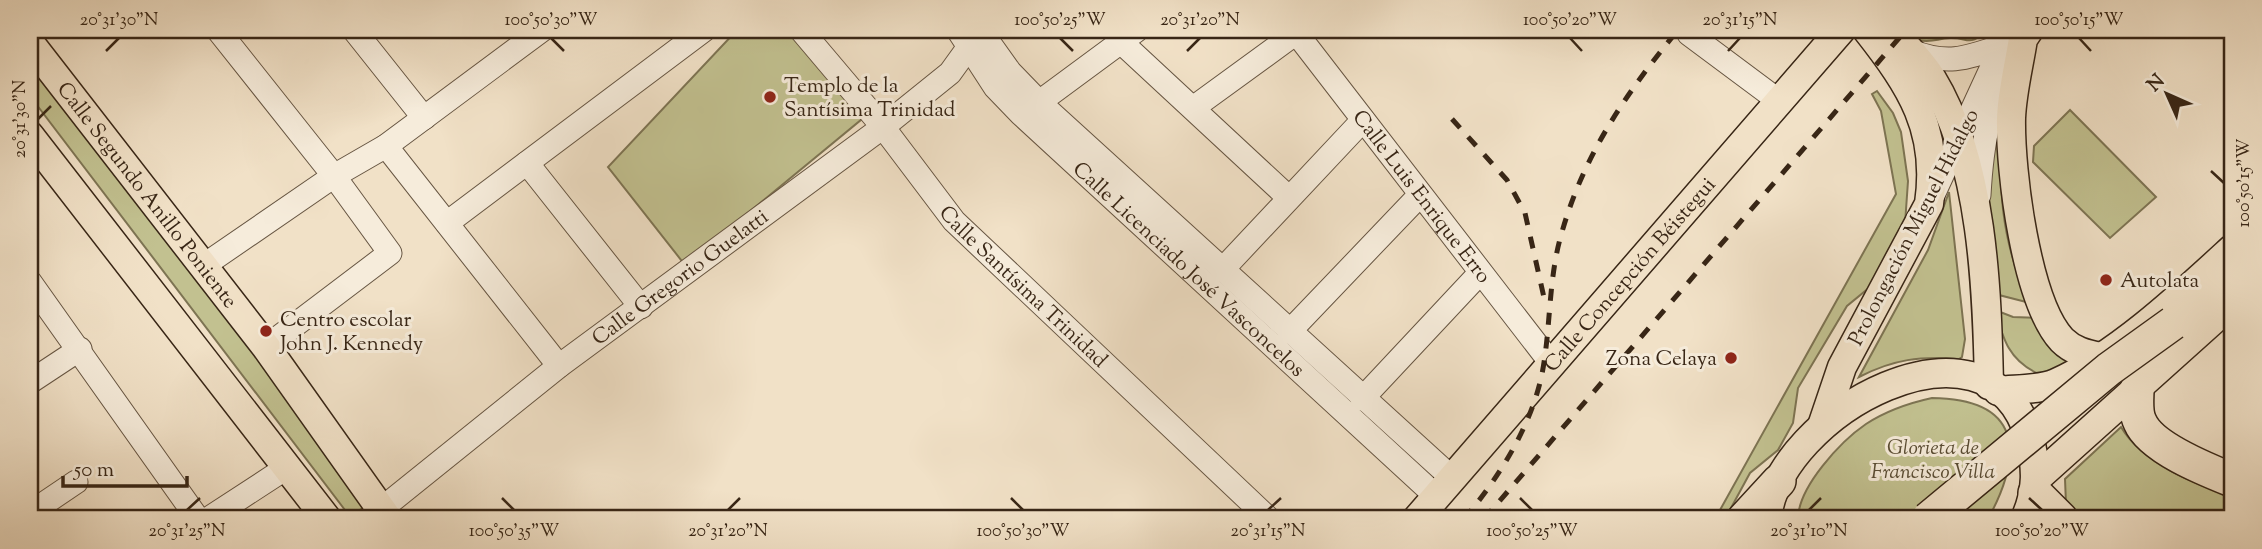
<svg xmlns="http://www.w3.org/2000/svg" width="2262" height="549" font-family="'Sorts Mill Goudy',serif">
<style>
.green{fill:#c2c190;stroke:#7d7453;stroke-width:2}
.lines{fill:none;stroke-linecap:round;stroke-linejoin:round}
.minor-casing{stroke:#665542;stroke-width:25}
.major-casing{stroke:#382616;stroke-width:31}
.highway-casing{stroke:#382616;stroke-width:36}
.minor{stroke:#f6ecdb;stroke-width:23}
.major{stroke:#f1e1c7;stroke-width:28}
.highway{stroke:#f1e1c7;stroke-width:33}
.rail{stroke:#382616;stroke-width:5;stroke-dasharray:12 12;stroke-linecap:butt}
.highway-bridge-casing{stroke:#382616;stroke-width:36;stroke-linecap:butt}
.highway-bridge{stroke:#f1e1c7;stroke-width:33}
.ticks{fill:none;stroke:#382616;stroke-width:2.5}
.poi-dot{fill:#8f2418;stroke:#f6ecdb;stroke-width:2.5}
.labels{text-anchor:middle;stroke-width:6;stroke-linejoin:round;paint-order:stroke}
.poi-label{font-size:21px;fill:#382616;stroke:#f6ecdb;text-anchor:start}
.street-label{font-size:21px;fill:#382616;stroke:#f6ecdb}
.park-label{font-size:21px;font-style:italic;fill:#5a4d34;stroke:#f6ecdb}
.neatline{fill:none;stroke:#382616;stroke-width:2.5}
.ticks-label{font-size:18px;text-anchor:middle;fill:#382616}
</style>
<rect width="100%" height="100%" fill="#f1e1c7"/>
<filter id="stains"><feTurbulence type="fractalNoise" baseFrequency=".00286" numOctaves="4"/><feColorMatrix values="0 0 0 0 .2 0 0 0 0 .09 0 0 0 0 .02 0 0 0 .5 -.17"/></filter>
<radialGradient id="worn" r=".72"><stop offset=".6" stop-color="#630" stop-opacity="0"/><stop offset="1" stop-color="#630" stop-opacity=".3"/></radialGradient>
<path class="green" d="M737 30H787L862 119 685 265 608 167Z
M1907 30H1986C1969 48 1968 37 1950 38 1935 39 1934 43 1916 40Z
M30 60 367 497 364 508 353 513 345 510 30 96Z
M1877 91 1893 113 1901 132 1908 181 1905 224 1870 287 1847 306 1798 388 1793 423 1778 450 1750 473 1725 519H1715L1896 194 1881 111 1872 94Z
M2070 110 2156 197 2110 238 2033 162 2034 146Z
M2002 116C1998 182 2000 242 2030 303L1999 295 1988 281V164Z
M1949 192 1965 339 1962 357 1959 359C1920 356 1894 359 1859 377L1928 250Z
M1995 310 2013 317 2038 318 2073 365 2039 374C2009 361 2003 339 1995 310Z
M1932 398C2020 399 2025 451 1988 519H1798C1798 487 1841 441 1866 424 1886 411 1909 403 1932 398Z
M2121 427C2144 465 2192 482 2232 497V515L2213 512 2189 519H2075L2066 504 2065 479Z"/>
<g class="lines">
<g class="minor-casing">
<g id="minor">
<path d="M218 30 334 176 390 253 266 347"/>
<path d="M354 30 424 118"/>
<path id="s1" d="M801 30 883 127 954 221 1269 519"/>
<path id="s2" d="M958 30 995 87 1021 114 1437 497"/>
<path d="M980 30 1010 72 1040 103 1452 478"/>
<path id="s3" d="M1294 30 1551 363"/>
<path d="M1689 34 1779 101"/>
<path d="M1121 42 1288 197"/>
<path d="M1911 51C1946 65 1964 59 1999 47"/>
<path d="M1193 108 1296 33"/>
<path d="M1030 109 1137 30"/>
<path d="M386 146 559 366"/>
<path d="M527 163 641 307"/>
<path d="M1933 195 2009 30"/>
<path d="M1979 195C1982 141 1989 103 2015 54"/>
<path d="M447 223 704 30"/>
<path d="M203 266 334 176 386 146 542 30"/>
<path d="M1222 270 1363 120"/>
<path d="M30 282 198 519"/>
<path d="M1289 332 1419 196"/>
<path d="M30 382 80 349"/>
<path d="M1362 399 1480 273"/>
<path d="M30 513 76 482"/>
<path d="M208 519 286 468"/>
<path id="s4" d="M369 519 559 366 883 127 950 73 981 30"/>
</g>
</g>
<g class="major-casing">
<g id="major">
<path d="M1892 30C1905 46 1921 61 1932 79 1983 163 1987 289 1989 385"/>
<path d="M2029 30 2023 39C2019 65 2012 92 2011 118 2010 171 2026 301 2062 340 2073 351 2086 354 2100 357"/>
<path id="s5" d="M30 43 266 347 388 519"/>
<path d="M30 136 327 519"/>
<path d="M1998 391C2016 389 2040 390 2056 383 2117 356 2183 294 2232 249"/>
<path d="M1822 426 1842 367 1929 204C1940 130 1911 86 1867 30"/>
<path d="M2037 478 2232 303"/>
<path id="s6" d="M1417 519 1841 30"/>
<path d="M1767 519C1777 413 1988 299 2029 436 2037 467 2038 490 2025 519"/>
</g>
</g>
<g class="highway-casing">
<path id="highway" d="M2173 323 2232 279
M2137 389C2137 400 2135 412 2140 422 2151 448 2207 470 2232 480
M2035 493 2061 519
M1744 519 1779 481"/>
</g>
<use href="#minor" class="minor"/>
<use href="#major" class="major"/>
<use href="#highway" class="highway"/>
<path class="rail" d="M1452 119 1507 180 1525 213 1545 302
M1464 519C1498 479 1531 427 1542 374 1551 328 1548 278 1562 232 1584 154 1627 92 1678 30
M1484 519 1906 30"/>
<g class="highway-bridge-casing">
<path id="highway-bridge" d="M1928 519 2109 369 2173 323"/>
</g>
<use href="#highway-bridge" class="highway-bridge"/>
</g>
<path class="ticks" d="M551 38 564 51M1060 38 1073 51M1570 38 1582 51M2079 38 2091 51M106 51 119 38M1187 51 1200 38M1728 51 1740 38M38 119 51 106M2211 171 2224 183M502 498 514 510M1011 498 1023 510M1520 498 1532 510M2029 498 2042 510M187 510 200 498M728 510 740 498M1268 510 1281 498M1809 510 1821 498"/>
<g class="poi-dot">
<circle cx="770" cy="97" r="7"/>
<circle cx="2106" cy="280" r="7"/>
<circle cx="266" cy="331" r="7"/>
<circle cx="1731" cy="358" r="7"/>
</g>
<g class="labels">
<g class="poi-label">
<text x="784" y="92">Templo de la<tspan x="784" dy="24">Santísima Trinidad</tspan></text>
<text x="2120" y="287">Autolata</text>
<text x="280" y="326">Centro escolar<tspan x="280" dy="24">John J. Kennedy</tspan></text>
<text x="1717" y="365" text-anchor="end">Zona Celaya</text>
</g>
<g class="street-label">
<text dy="7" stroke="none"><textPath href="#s5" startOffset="192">Calle Segundo Anillo Poniente</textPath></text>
<text dy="7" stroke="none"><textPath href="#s3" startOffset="210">Calle Luis Enrique Erro</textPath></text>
<text transform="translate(1913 227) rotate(-63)" y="7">Prolongación Miguel Hidalgo</text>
<text dy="7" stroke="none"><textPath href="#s2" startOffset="334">Calle Licenciado José Vasconcelos</textPath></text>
<text dy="7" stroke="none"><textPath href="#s6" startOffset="324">Calle Concepción Béistegui</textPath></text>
<text dy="7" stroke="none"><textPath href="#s4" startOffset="394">Calle Gregorio Guelatti</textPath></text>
<text dy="7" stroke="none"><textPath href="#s1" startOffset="340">Calle Santísima Trinidad</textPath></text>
</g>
<g class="park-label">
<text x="1933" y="454">Glorieta de<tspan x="1933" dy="24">Francisco Villa</tspan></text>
</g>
</g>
<rect width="2262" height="549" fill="none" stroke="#f1e1c7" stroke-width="77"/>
<g transform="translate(2167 94) rotate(315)" stroke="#f6ecdb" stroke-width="5" paint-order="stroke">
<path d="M0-5L12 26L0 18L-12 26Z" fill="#382616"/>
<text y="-10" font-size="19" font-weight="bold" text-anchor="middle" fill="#382616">N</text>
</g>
<path d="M63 476v10h124v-10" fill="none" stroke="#382616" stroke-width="3.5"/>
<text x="74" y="476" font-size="21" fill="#382616" stroke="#f6ecdb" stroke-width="5" paint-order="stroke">50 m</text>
<rect x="38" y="38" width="2186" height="472" class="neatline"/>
<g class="ticks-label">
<text x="119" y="25">20°31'30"N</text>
<text x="551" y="25">100°50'30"W</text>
<text x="1060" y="25">100°50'25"W</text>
<text x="1200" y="25">20°31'20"N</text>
<text x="1570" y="25">100°50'20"W</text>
<text x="1740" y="25">20°31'15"N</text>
<text x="2079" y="25">100°50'15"W</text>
<text transform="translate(19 119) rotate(-90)" y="6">20°31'30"N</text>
<text transform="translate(2243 183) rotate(-90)" y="6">100°50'15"W</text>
<text x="187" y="536">20°31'25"N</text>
<text x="514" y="536">100°50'35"W</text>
<text x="728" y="536">20°31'20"N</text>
<text x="1023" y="536">100°50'30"W</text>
<text x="1268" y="536">20°31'15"N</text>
<text x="1532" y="536">100°50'25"W</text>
<text x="1809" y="536">20°31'10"N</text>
<text x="2042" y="536">100°50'20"W</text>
</g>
<rect width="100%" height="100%" filter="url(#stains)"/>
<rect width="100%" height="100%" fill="url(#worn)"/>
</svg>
